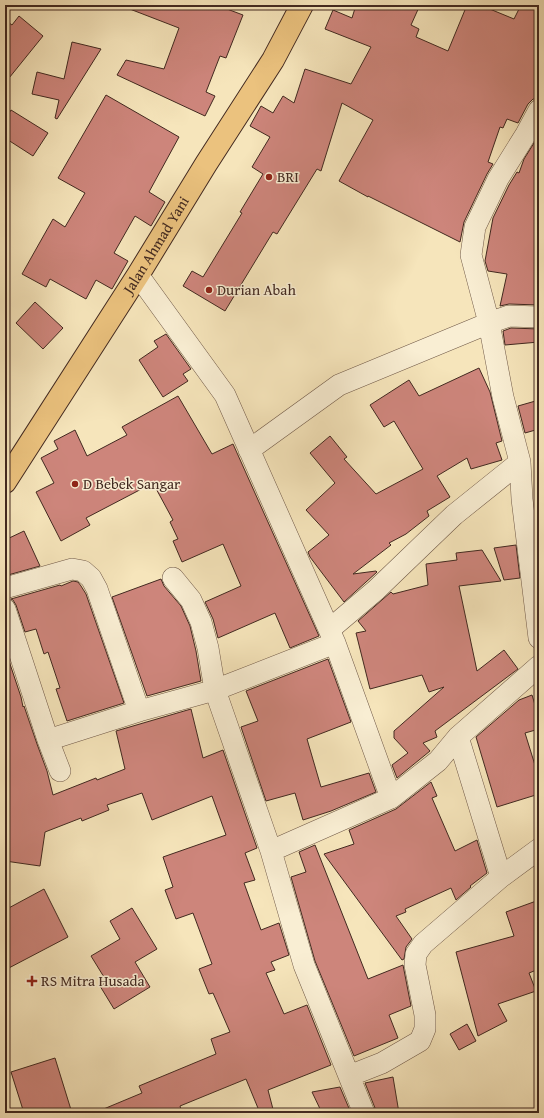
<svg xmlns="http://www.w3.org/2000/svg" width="544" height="1118" font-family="'Gentium Book Plus',serif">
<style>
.building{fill:#cd857b;stroke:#422920}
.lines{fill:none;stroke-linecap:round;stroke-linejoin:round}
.minor-casing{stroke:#6f5847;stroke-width:22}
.trunk-casing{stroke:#422920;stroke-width:24}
.minor{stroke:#f9eed3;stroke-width:21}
.trunk{stroke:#ebc27e;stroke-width:22}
.poi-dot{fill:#8f2418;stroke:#f9eed3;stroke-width:1.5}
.labels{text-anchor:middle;stroke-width:3;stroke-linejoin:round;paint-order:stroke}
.poi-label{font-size:15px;fill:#422920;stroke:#f9eed3;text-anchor:start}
.street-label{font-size:15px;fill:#422920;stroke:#f9eed3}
</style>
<rect width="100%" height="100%" fill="#f6e5bb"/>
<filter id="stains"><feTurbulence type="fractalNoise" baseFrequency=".005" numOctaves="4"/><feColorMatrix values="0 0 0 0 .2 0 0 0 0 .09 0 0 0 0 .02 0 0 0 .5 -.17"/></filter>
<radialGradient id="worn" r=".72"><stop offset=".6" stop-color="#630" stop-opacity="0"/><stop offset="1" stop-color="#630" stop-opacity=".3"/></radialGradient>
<path class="building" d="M123 5H230L227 9 243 15 226 58 220 56 206 92 215 96 205 116 117 75 126 60 164 69 179 28 122 6Z
M356 5H420L411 25 419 29 416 37 448 51 467 5H480L514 19 521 5H539V88L535 99H533L528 104 518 123 507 119 503 128 500 127 488 162 493 164 487 174 464 222 460 242 368 196V197L339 181 373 120 342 103 321 171 317 169 277 234 273 232 225 311 183 286 192 271 203 277 242 213 240 212 263 174 252 167 270 137 250 126 261 106 273 113 283 96 294 103 305 69 351 84 371 47 325 29 333 10 352 18Z
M19 16 43 36 5 83V20L12 25Z
M72 42 101 49 57 119 55 118 59 100 32 94 37 72 64 79Z
M106 95 179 137 149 192 165 202 151 226 135 216 114 253 128 261 112 289 96 280 86 299 50 279 46 287 22 274 53 219 65 227 85 193 58 178Z
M11 110 48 133 33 156 5 138V120Z
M539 135V305L509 304 500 306 507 274 488 271 485 261 493 218 509 185 517 172 519 173 524 159Z
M35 302 63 328 43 349 16 323Z
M511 328 539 329V342L505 345 503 331Z
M166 334 191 369 183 374 188 381 163 397 139 360 158 347 154 341Z
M479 368 490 392 502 441 496 443 502 460 471 469 467 458 437 476 450 497 427 511 429 516 406 534 389 543 391 545 353 574 376 571 377 572 344 602 310 557 308 552 329 535 306 510 335 483 310 453 330 436 347 457 344 459 376 494 423 469 394 421 384 427 370 405 409 380 419 396Z
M178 396 212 454 233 444 319 636 290 648 275 613 218 638 213 619 205 602 241 586 223 544 182 562 173 541 178 539 170 522 173 520 153 483 86 518 90 525 61 541 36 492 54 483 41 458 58 449 54 441 75 430 87 456 127 435 122 427Z
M539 400V429L525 433 518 406Z
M24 531 40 566 8 575 5 568V540Z
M516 545 520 578 504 580 494 548Z
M482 550 501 581 459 586 477 671 504 650 518 669 435 731 437 737 423 743 430 751 397 778 392 765 408 753 394 738V731L444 687 429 692 422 675 370 689 356 633 366 631 358 621 391 592 393 594 428 585 426 564 457 560 456 553Z
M161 579 164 586 181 606 190 626 196 651 201 681 147 696 112 597Z
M73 581 78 582 81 586 86 594 124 703 67 721 56 689 60 688 48 652 44 654 36 629 25 632 16 605 13 600 11 599 60 585 61 586Z
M5 655H7L21 697 23 707 24 706 37 744 47 771 53 795 96 778 97 780 125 769 116 731 191 709 203 758 223 750 257 848 245 853 255 880 244 883 261 930 279 923 289 955 271 962 275 970 266 973 284 1014 307 1005 331 1065 268 1090 274 1113H260L246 1079 180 1106 182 1113H94L142 1093 139 1086 216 1054 211 1039 230 1032 213 993 209 994 199 969 212 964 193 913 176 919 165 890 173 887 163 857 226 835 212 796 152 820 142 793 107 805 109 810 82 821 81 818 45 832 40 866 5 861Z
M328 659 351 722 307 739 321 787 369 773 376 792 331 811 303 820 295 793 266 801 241 727 258 721 246 691Z
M532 695 539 718V729L525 733 539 778V794L497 807 476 737 519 700Z
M431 782 437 796 432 798 455 851 477 840 487 873 470 886 471 887 456 900 451 888 405 909 406 912 396 916 412 939 406 947 404 959 402 960 324 854 354 844 349 830 396 809Z
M315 845 368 979 403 965 411 1006 389 1015 398 1038 354 1056 315 961 291 877 306 872 299 852Z
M44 889 68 937 5 970V910Z
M539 900V969L529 973 536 991 498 1004 507 1021 478 1036 456 952 514 936 506 912Z
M132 908 157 949 135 962 150 987 114 1009 100 986 107 982 91 956 120 939 110 921Z
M467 1024 476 1041 459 1050 450 1034Z
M55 1058 72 1113H24L11 1072Z
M393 1077 399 1113H376L375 1108 365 1083Z
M340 1087 351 1113H322L312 1092Z"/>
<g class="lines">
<g class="minor-casing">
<path id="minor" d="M539 110 526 134 498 179 475 227 471 255 489 323 503 397 520 462 522 499 539 638
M138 275 225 395 335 643 391 798
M249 450 339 385 489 323 509 316 539 317
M173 578 191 600 201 622 208 648 215 690 271 851 304 965 364 1113
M5 588 72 569 83 571 91 578 97 589 139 711
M5 609 48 740 60 771
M330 629 376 590 454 515 520 462
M458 737 501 877
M48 740 139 711 215 690 335 643
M271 851 391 798 438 761 458 737 539 666
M349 1076 382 1063 420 1041 425 1029V1015L415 965 416 954 423 944 501 877 539 849"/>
</g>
<g class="trunk-casing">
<g id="trunk">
<path id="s1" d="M5 482 138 275 206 164 273 60 302 5"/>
</g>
</g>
<use href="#minor" class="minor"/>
<use href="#trunk" class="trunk"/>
</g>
<g class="poi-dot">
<circle cx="269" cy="177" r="4"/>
<circle cx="209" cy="290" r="4"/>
<circle cx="75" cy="484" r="4"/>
<path d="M30 975h4v4h4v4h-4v4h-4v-4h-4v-4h4z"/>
</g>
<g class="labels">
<g class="poi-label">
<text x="277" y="182">BRI</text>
<text x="217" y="295">Durian Abah</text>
<text x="83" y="489">D Bebek Sangar</text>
<text x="41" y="986">RS Mitra Husada</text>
</g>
<g class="street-label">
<text dy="5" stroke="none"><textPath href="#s1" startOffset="281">Jalan Ahmad Yani</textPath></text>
</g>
</g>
<rect width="544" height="1118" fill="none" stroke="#f6e5bb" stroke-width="20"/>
<rect x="6" y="6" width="532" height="1106" fill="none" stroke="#422920" stroke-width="2"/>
<rect x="10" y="10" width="524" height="1098" fill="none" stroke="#422920"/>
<rect width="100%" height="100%" filter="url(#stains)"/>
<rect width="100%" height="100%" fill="url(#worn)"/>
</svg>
